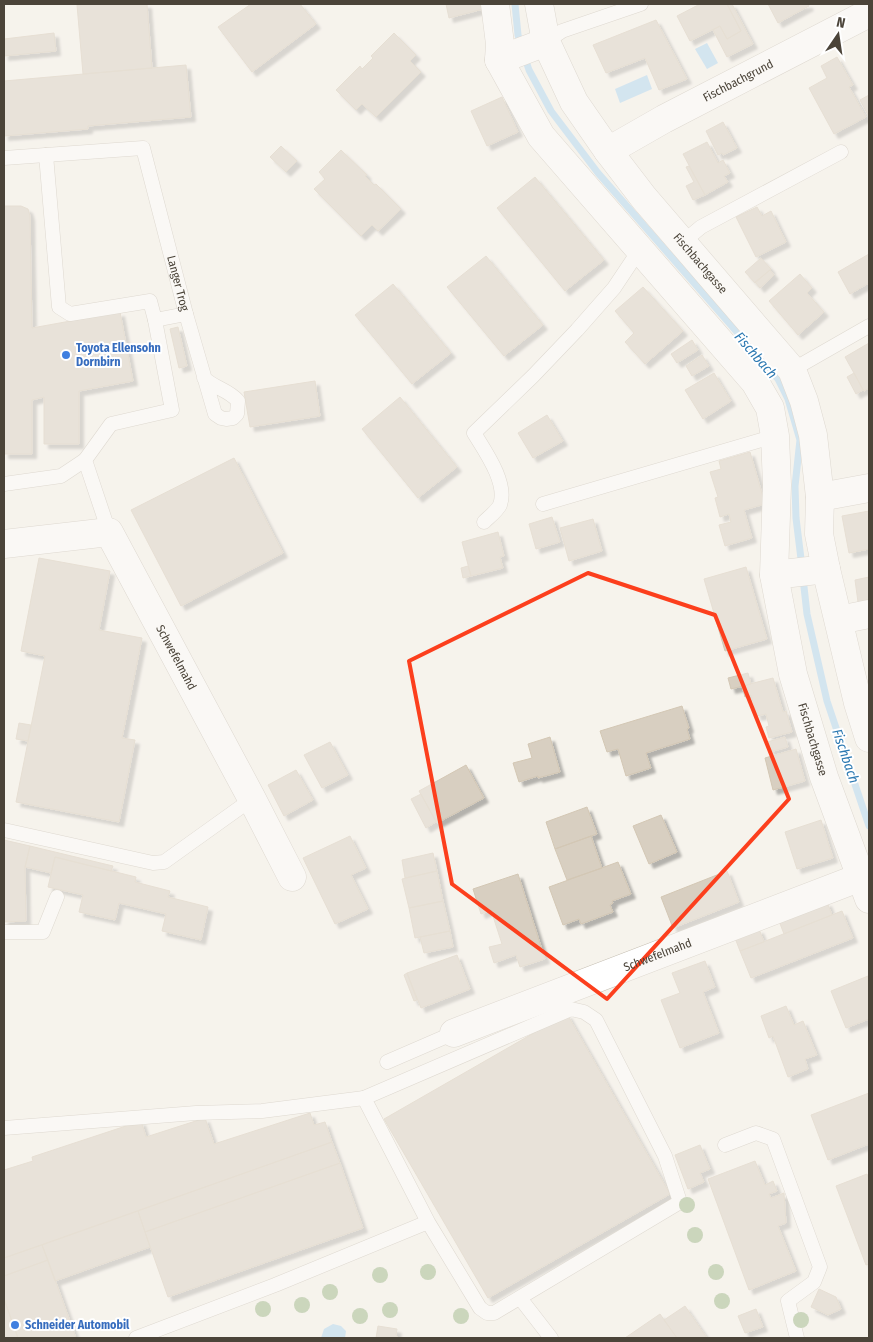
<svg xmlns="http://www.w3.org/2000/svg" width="873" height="1342" font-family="'Fira Sans Condensed',sans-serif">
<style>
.water{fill:#a9d4f2}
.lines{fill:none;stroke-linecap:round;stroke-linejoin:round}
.stream{stroke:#a9d4f2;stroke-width:7}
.building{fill:#d8cfc1;stroke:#d3c7b4;filter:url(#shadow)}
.service-casing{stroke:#c2bbae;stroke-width:15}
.minor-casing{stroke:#c2bbae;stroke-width:29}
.service{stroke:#fff;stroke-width:14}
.minor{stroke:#fff;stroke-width:28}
.tree{fill:#97b381}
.marked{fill:none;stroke:#fc3f1d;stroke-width:4;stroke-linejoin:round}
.shop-dot{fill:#3f7fe0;stroke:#fff;stroke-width:2}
.labels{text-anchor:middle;stroke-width:4;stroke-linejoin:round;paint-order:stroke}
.street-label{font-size:12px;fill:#4b4439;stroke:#fff}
.shop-label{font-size:12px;font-weight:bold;fill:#366cbe;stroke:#fff;text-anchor:start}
.water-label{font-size:14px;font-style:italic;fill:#2e7ab2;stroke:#fff}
</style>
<defs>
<filter id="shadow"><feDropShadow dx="4.5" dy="4.5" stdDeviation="1" flood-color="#0004"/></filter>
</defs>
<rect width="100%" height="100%" fill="#f6f3ec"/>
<path class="water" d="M707 43 718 63 707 69 695 49Z
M647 75 652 89 620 103 615 89Z
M333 1324 341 1326 346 1331 345 1338H321L324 1329Z"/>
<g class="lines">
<path class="stream" d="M515 4 518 35 521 45
M524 55 529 70 551 111 598 173 778 379 788 399 800 440 795 486 796 518 802 567
M803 578 807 614 827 701 869 826"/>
</g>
<path class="building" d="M90 4H147L152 68 83 74 77 5Z
M251 4H300L316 24 252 72 218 27Z
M446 4H486L487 8 449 18Z
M700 4H727L741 31 727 39 720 26 690 41 677 16Z
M727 4H732L753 44 727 57 713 30 720 26 727 39 741 31Z
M768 4H808L809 6 778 23Z
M656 20 687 79 659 90 645 58 606 73 593 45Z
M54 33 56 51 4 56V39Z
M394 33 416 55 410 61 421 72 376 117 362 104 356 110 336 90 360 66 362 69 373 58 371 56Z
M837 57 853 85 849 87 866 117 834 134 809 88 827 78 821 66Z
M186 65 191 117 88 126V129L4 136V81Z
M869 95V115H868L860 100Z
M502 97 518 132 487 146 471 111Z
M723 122 737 148 723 155 722 153 718 155 706 131Z
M707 142 718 163 723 160 730 173 724 176 728 182 705 195 683 154Z
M281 146 297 161 286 172 270 157Z
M341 150 367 175 365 176 374 185 376 184 401 209 378 231 372 225 361 236 314 189 325 179 319 172Z
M689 166 705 195 693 200 686 186 694 182 686 167Z
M535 177 604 260 565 291 497 208Z
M4 206H21L28 209 30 216 32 328 120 312 133 381 79 391V444H44V397L32 400V454H4Z
M757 207 762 216 771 211 786 242 756 257 736 217Z
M869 254V283L850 294 838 272Z
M486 256 543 325 504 356 447 287Z
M761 258 771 269 755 283 745 272Z
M770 270 774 275 760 288 755 282Z
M800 274 812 288 807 293 824 312 798 335 769 301Z
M393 284 451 353 412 384 355 315Z
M643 287 683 331 645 364 625 342 634 333 615 311Z
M178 327 187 366 179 368 170 329Z
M692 340 698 350 677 363 671 354Z
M869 343V388L864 391 845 357Z
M702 355 709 366 692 376 686 366Z
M714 373 731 401 703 419 685 390Z
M854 373 863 390 856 394 847 377Z
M315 381 320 416 250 427 244 392Z
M400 397 457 467 418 498 362 429Z
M547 415 563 441 533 458 518 433Z
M750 452 765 504 744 510 752 538 725 546 719 525 731 522 729 514 720 517 715 498 718 497 710 472 721 469 719 461Z
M234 458 283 553 181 606 131 510Z
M869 511V549L849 553 842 516Z
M552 517 560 542 536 549 529 524Z
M593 519 602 551 569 561 560 528Z
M498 532 504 556 500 557 503 568 471 576 462 542Z
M39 558 110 571 99 630 142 638 122 738 135 740 119 822 16 802 45 656 21 651Z
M468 566 471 576 463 578 461 568Z
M746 567 767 639 725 651 704 579Z
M869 577V601L858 602 855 580Z
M748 673 751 684 731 689 728 678Z
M773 678 783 712 786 711 792 732 769 738 766 727 769 726 766 714 757 716 751 695 745 697 742 686Z
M682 706 689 728 687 729 690 739 646 753 651 768 626 776 618 749 607 752 600 731Z
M19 723 31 725 28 741 16 739Z
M550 737 560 772 538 778V776L519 782 513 763 532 758 528 744Z
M785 737 788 747 770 752 767 742Z
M330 742 348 775 322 788 304 755Z
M796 749 805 781 773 790 765 758Z
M466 765 484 798 437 823 419 791Z
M296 770 313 800 284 816 268 785Z
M421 794 436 822 426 828 411 799Z
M587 807 597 834 555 849 546 822Z
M661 815 677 852 649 864 633 826Z
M821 820 833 858 797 869 785 832Z
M350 836 366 868 351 875 368 909 335 924 303 858Z
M591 836 602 868 567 880 555 849Z
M4 840 30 846 25 867 26 921 4 922Z
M30 846 113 866 111 871 55 857 51 873 25 867Z
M433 853 437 871 405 878 402 860Z
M55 857 136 877 135 882 170 891 168 897 208 907 201 940 162 931 166 914 119 903 115 920 79 912 83 895 48 887Z
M618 862 631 894 612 901 613 903 610 905 613 912 581 924 579 919 563 925 549 887Z
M437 871 443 901 409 908 402 879Z
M727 871 739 902 673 928 661 897Z
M518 874 545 959 520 967 516 955 494 963 489 947 502 944 491 910 481 914 473 889Z
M443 901 450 931 415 938 409 908Z
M827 902 832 915 784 934 779 921Z
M842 911 853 938 751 978 740 951Z
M759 929 764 942 740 951 735 938Z
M450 931 453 947 424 953 420 937Z
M457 955 470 989 421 1008 407 973Z
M705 961 715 987 703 992 719 1033 680 1048 661 1000 680 993 672 973Z
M407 973 417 1000 414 1001 404 975Z
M868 976 869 1019 846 1028 831 991Z
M786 1006 794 1025 803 1021 817 1055 805 1059 808 1069 788 1077 773 1036 769 1038 761 1016Z
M567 1014 670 1194 488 1298 384 1119Z
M869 1093V1144L828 1160 811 1115Z
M310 1113 314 1125 325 1122 332 1142 4 1258V1170L33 1161 32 1157 141 1121 146 1137 205 1118 214 1144Z
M332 1142 340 1163 145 1232 138 1211Z
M700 1145 710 1169 700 1173 704 1182 688 1189 675 1155Z
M755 1161 765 1185 773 1181 777 1191 769 1194 771 1198 784 1193 786 1223 778 1226 796 1271 749 1290 708 1179Z
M340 1163 363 1228 168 1297 145 1232Z
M867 1174 869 1179V1264L866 1265 836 1186Z
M138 1211 150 1247 55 1281 42 1245Z
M42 1245 48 1260 4 1276V1258Z
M48 1260 76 1338H18L4 1299V1276Z
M819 1289 836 1297 841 1309 828 1315 811 1307Z
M4 1299 18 1338H4Z
M685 1306 707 1338H677L664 1320Z
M756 1309 763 1327 745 1333 738 1316Z
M660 1314 677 1338H625Z
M378 1326 397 1329 396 1335 399 1338H376Z"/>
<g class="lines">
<g class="service-casing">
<g id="service">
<path d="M546 42 562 31 641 4"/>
<path d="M46 155 59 307 70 314 150 301 155 320"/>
<path id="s1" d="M4 158 143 148 186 314 155 320 172 410 111 424 85 460 109 532"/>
<path d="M683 242 701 227 841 152"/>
<path d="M186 314 215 414 221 418 226 419 233 418 237 414 238 401C229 390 214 388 204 378"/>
<path d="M792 370 869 326"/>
<path d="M4 484 61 476 85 460"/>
<path d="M543 504 775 436"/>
<path d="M484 522C489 517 497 511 500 505 508 483 485 451 474 433L533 376 577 330 614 288 640 249"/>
<path d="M4 830 153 863 164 862 252 799"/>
<path d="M4 932H43L57 897"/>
<path d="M387 1062 454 1033"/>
<path d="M4 1128 196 1113 262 1111 364 1098"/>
<path d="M725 1145 756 1133 773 1139 820 1267 814 1282 788 1301 797 1338"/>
<path d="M520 1298 551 1338"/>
<path d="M136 1338 275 1285 428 1222 364 1098 571 1009 584 1012 596 1020 665 1156 680 1202 494 1313H487L480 1308 428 1222"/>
</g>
</g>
<g class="minor-casing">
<g id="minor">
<path id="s2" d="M495 4 500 44 499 60 541 136 755 382 770 408 775 436 777 485 774 575 793 674 824 777 869 899"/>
<path id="s3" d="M539 4 546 42 574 102 608 151 644 198 792 370 804 401 813 435 820 497 819 534 826 569 858 703 869 738"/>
<path d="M499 60 546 42"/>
<path id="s4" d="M608 151 664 119 869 13"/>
<path d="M820 497 869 488"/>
<path id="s5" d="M4 544 109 532 252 799 292 877"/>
<path d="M774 575 826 569"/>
<path d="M839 620 869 614"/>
<path id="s6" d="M454 1033 861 877"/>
</g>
</g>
<use href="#service" class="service"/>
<use href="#minor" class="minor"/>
</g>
<g class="tree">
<circle cx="687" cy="1205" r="8"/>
<circle cx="695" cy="1235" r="8"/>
<circle cx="428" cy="1272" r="8"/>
<circle cx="716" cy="1272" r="8"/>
<circle cx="380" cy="1275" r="8"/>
<circle cx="330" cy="1292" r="8"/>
<circle cx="722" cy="1301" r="8"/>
<circle cx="302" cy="1305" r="8"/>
<circle cx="263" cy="1309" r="8"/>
<circle cx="390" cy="1310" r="8"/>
<circle cx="360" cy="1316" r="8"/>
<circle cx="461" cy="1316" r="8"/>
<circle cx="801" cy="1320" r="8"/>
</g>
<path d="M0 0H873V1342H0ZM588 573 715 615 789 799 607 999 452 884 409 661Z" fill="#f6f3ec" fill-opacity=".55" fill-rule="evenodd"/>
<path class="marked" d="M588 573 715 615 789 799 607 999 452 884 409 661Z"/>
<g class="shop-dot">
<circle cx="66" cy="355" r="5"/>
<circle cx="15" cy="1325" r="5"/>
</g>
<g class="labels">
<g class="street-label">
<text dy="4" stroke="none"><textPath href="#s4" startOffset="148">Fischbachgrund</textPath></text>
<text dy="4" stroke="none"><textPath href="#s3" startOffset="310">Fischbachgasse</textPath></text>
<text dy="4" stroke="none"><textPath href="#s1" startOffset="279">Langer Trog</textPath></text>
<text dy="4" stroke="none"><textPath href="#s5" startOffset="248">Schwefelmahd</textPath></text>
<text dy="4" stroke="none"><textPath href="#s2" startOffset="836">Fischbachgasse</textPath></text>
<text dy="4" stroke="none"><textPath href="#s6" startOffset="218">Schwefelmahd</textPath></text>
</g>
<g class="shop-label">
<text x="76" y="352">Toyota Ellensohn<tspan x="76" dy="14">Dornbirn</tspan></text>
<text x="25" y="1329">Schneider Automobil</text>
</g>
<g class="water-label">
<text transform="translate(756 355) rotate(49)" y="5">Fischbach</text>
<text transform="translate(846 756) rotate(71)" y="5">Fischbach</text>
</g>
</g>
<rect width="873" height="1342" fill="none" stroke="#4b4439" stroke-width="10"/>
<g transform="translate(838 35) rotate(13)" stroke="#ffffff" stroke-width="4" paint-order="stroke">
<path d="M0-4L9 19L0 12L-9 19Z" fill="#4b4439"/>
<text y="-8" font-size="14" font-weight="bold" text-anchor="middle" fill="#4b4439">N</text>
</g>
</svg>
